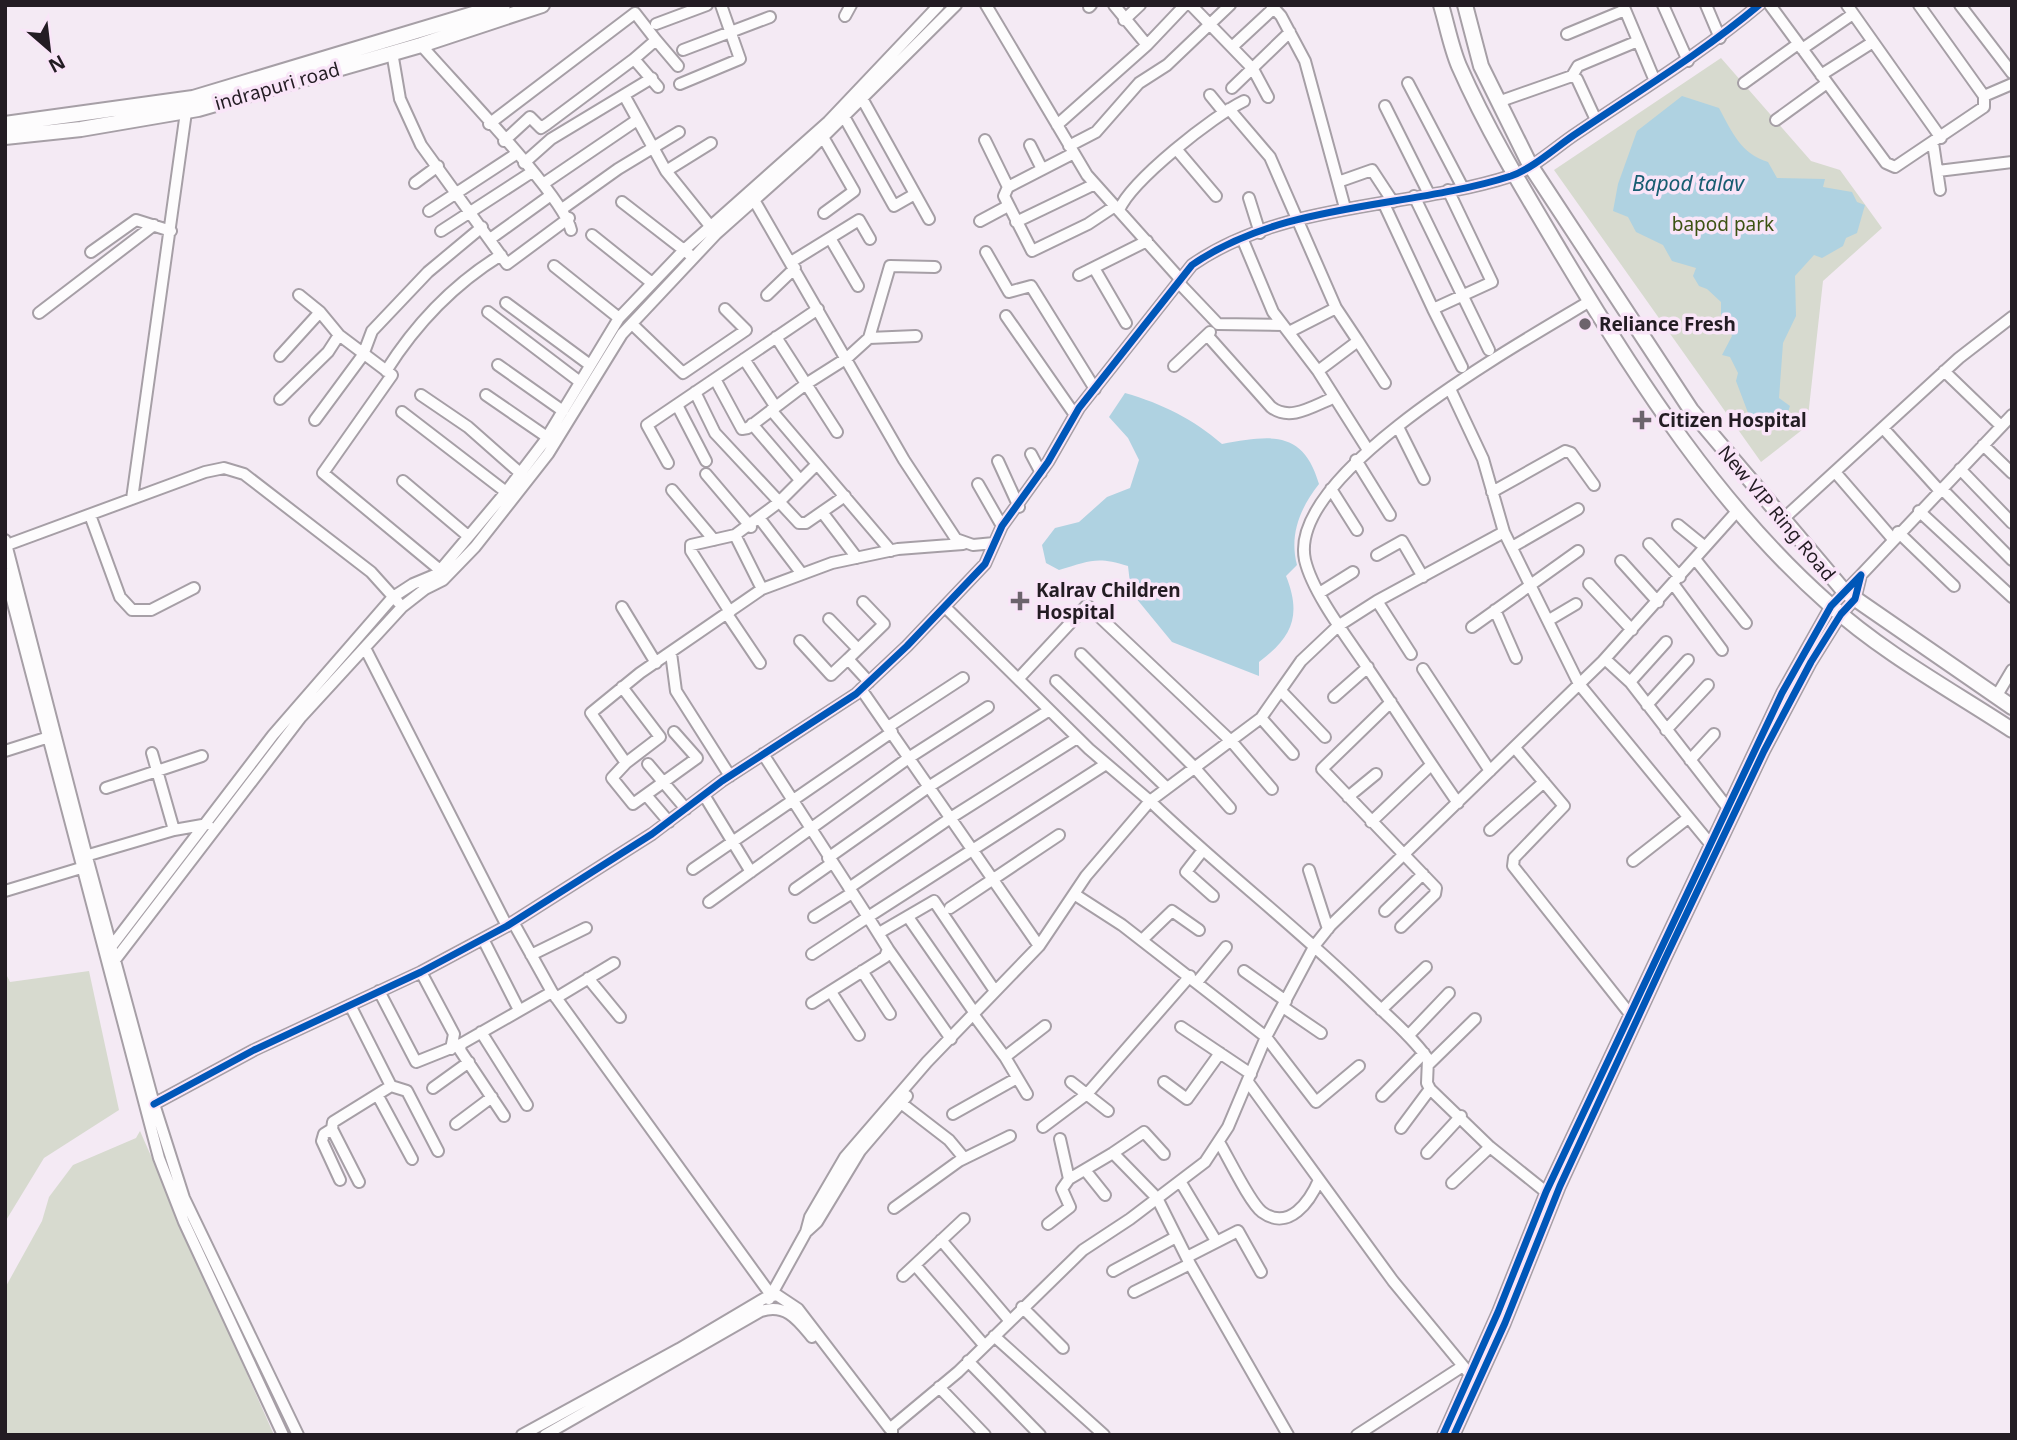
<svg xmlns="http://www.w3.org/2000/svg" width="2017" height="1440" font-family="'Noto Sans',sans-serif">
<style>
.green{fill:#d7dacf}
.water{fill:#afd2e1}
.lines{fill:none;stroke-linecap:round;stroke-linejoin:round}
.minor-casing{stroke:#a69fa6;stroke-width:14}
.major-casing{stroke:#a69fa6;stroke-width:18}
.minor{stroke:#fdfcfd;stroke-width:10}
.major{stroke:#fdfcfd;stroke-width:14}
.cycleway-casing{stroke:#f9e5f8;stroke-width:11}
.cycleway{stroke:#0057b8;stroke-width:7}
.poi-dot{fill:#6c646c;stroke:#f9e5f8;stroke-width:2.5}
.labels{text-anchor:middle;stroke-width:7;stroke-linejoin:round;paint-order:stroke}
.street-label{font-size:19px;fill:#231c23;stroke:#f9e5f8}
.park-label{font-size:19px;fill:#3c5212;stroke:#f9e5f8}
.poi-label{font-size:19px;font-weight:bold;fill:#231c23;stroke:#f9e5f8;text-anchor:start}
.water-label{font-size:21px;font-style:italic;fill:#175d71;stroke:#f9e5f8}
</style>
<rect width="100%" height="100%" fill="#f4eaf4"/>
<path class="green" d="M1721 58 1811 161 1840 170 1882 228 1823 281 1807 426 1761 462 1554 170Z
M89 971 119 1110 44 1158 5 1222V972L10 982Z
M140 1131 274 1435H5V1288L42 1221 49 1197 73 1165 136 1138Z"/>
<path class="water" d="M1682 96 1719 108C1732 132 1741 154 1768 162L1777 178 1825 179 1823 187 1852 192 1857 202 1865 205 1857 233 1846 238 1843 246 1822 258 1814 255 1795 276 1796 316 1783 343 1779 398 1790 406 1786 418 1765 429 1753 426 1736 381 1738 373 1730 357 1722 355 1732 336 1721 315V302L1707 289 1699 286 1693 276 1696 268 1672 261 1663 245 1636 232 1628 217 1613 211 1618 184 1637 131Z
M1125 393C1163 404 1193 419 1222 444 1269 436 1303 428 1319 484 1300 508 1289 535 1297 565L1286 576C1302 616 1292 637 1259 662V676L1172 642 1131 592 1128 566C1096 556 1090 561 1059 570L1046 563 1042 545 1055 528 1079 522 1107 497 1130 488 1139 460 1128 438 1109 417Z"/>
<g class="lines">
<g class="minor-casing">
<path id="minor" d="M986 5 1087 175 1181 280
M1114 5 1147 45 1185 5
M1191 5 1253 69 1268 97
M1271 5 1281 16 1305 61 1345 208
M1623 5 1655 81
M1663 5 1688 61
M1706 5 1720 38
M1770 5 1886 163 1895 167 1984 107V96L1919 5
M1847 5 1941 138
M1960 5 2012 73
M1089 7 1091 5
M845 16 851 5
M1124 20 1140 5
M656 24 707 5
M1567 34 1625 10
M656 40 678 66
M421 45C450 79 564 196 571 230
M1232 47 1274 8
M1802 49 1853 14
M683 50 770 17
M392 52 400 99 421 145 507 264 569 218
M1821 75 1873 42
M1572 76 1578 66 1638 41
M1408 83 1463 188
M1744 83 1798 44
M680 84 740 59 721 5
M1232 88 1290 32
M859 93 929 219
M624 95 666 171 715 232
M1210 95 1223 111
M1984 96 2012 84
M1498 102 1572 76 1577 79 1596 120
M1385 106 1429 194
M1229 109 1270 157 1336 308
M842 113 894 206 915 194
M1776 120 1827 83
M489 124 635 13 656 40 634 59
M1057 125 1147 45
M823 137 854 191 824 213
M985 140 1008 187 1074 153
M504 141 530 117 541 128 547 124 634 59 658 87
M1933 143 1940 190
M1030 145 1042 169
M1069 146 1096 132 1139 83 1167 65 1230 5
M1177 150 1216 196
M524 163 551 139 652 78
M666 171 711 143
M1938 171 2012 162
M1338 182 1372 170 1393 202
M415 183 438 166
M543 184 637 120
M1008 187 1004 196 1032 251 1088 224 1115 206
M1414 196 1489 350
M1249 198 1260 233
M754 200 904 460 956 539 973 545 994 543
M622 202 689 254
M1384 204 1433 309 1492 282 1448 190
M562 209 618 169 679 132
M1119 210C1132 180 1213 116 1244 101
M429 211 516 154
M980 221 1008 206
M1016 222 1095 184
M441 231 532 172
M592 235 652 283
M830 238 858 286
M1242 238 1273 312 1318 371 1368 450
M490 239 551 195
M91 252 136 220 171 231
M986 252 1009 292 1031 286 1095 389
M791 262 859 220 870 239
M554 266 619 318
M1094 268 1126 323
M1079 275 1147 241
M1179 283 1218 324 1283 325
M299 295 320 312 339 335 392 375 323 473 440 570
M767 295 795 268
M506 303 590 365
M1433 309 1462 367
M488 312 580 382
M39 313 154 225
M1006 316 1075 415
M632 324 683 373 746 330 725 309
M1289 332 1336 308 1358 341 1318 371
M1207 335 1271 407C1290 422 1313 406 1333 398
M776 337 837 432
M869 338 916 336
M1358 341 1385 383
M280 356 320 312
M744 359 775 406
M498 365 563 411
M1174 366 1210 332
M386 371C415 325 454 284 501 255
M1944 371 2001 426
M715 379 742 429 748 428 806 384 847 358 869 338 890 266 935 267
M1450 389 1483 459 1504 532
M695 392 715 433 799 523H806L845 496
M421 395 468 427 519 472
M486 395 547 437
M280 399 328 352 339 335
M677 405 706 461
M771 410 891 551
M402 412 506 492
M315 420 363 355 372 331 428 272 482 227
M752 424 800 480
M1398 427 1424 479
M1883 428 1939 490
M1983 445 2012 473
M1031 454 1041 473
M1356 460 1390 515
M998 461 1019 507
M668 463 647 425 818 309
M816 465 778 503 735 535 762 589 832 563 898 549 963 544
M1960 469 2012 523
M1835 472 1892 538
M706 474 751 527
M403 481 468 536
M978 484 1002 526
M1941 488 2012 560
M1331 489 1357 530
M672 490 714 540
M1492 492 1565 451 1571 453 1594 485
M132 499 186 112
M1919 511 2012 597
M822 512 857 558
M90 515 120 597 132 610H151L194 588
M760 519 802 574
M1782 520 1959 358 2012 317
M1678 525 1705 547
M1898 532 1954 586
M5 540 88 861 154 1104 184 1198 298 1435
M1649 544 1680 577
M7 545 205 472 224 468 244 474 371 572 398 602
M1512 547 1578 509
M1377 555 1402 541 1423 577
M1695 559 1746 623
M1621 561 1658 602
M5 573 159 1158 184 1222 283 1435
M1861 575 2012 415
M1589 584 1632 630
M1674 585 1722 650
M1321 592 1353 572
M1377 601 1411 654
M863 602 884 624 848 659 869 682
M622 607 656 663
M1495 610 1516 658
M730 612 691 551V545L735 535
M727 614 760 663
M829 619 858 649
M1549 620 1576 604
M1472 627 1578 551
M800 641 831 675 848 659
M365 648 507 926
M671 653 676 691 730 776
M1081 654 1194 767 1230 808
M1605 659 1630 682 1727 807
M1423 669 1490 771
M1019 678 1087 605 1232 742 1272 789
M1056 681 1166 787
M1630 682 1666 642
M622 687 660 737 626 763
M861 689 1039 946
M1282 692 1325 737
M1334 697 1368 667
M1996 697 2012 670
M1391 702 1322 769 1436 888 1435 894 1401 927
M1647 705 1688 660
M1261 718 1293 754
M888 727 963 678
M1666 730 1708 685
M674 732 697 758 633 804 612 778 626 763 591 713 640 673 762 589
M1515 748 1564 806 1514 858 1513 866 1630 1014
M5 751 49 737
M152 753 174 830
M763 754 868 917 1106 764
M1690 760 1714 734
M648 764 686 809
M106 788 202 756
M646 795 669 822
M704 795 751 872
M1348 797 1376 774
M1458 803C1427 759 1399 714 1369 670 1349 640 1313 594 1305 560 1286 472 1524 341 1590 301
M1371 822 1431 765
M1490 830 1544 782
M1203 850 1186 872 1213 896
M82 857 174 830 208 824
M828 858 930 786 1048 711
M1633 861 1688 818
M693 869 892 732
M1309 870 1328 929
M849 888 952 817 1077 738
M795 889 832 863
M5 891 81 868
M1074 894 1122 925 1266 1037 1316 1102 1359 1066
M709 902 910 757 988 707
M950 908 1059 835
M1385 911 1423 874
M814 917 852 893
M908 917 974 1012
M513 922 552 992 771 1295
M879 933 934 901 995 991
M483 939 519 1010
M1142 940 1172 911 1199 930
M111 947 273 735 393 597 413 584 437 574 506 492 544 442 619 318 684 250 828 122 939 5
M888 949 951 1039
M531 955 586 928
M115 960 301 717 402 607 425 589 443 580 475 547 548 454 622 334 716 234 808 152 956 5
M862 971 890 1014
M1244 971 1286 1001
M421 972 454 1034 451 1049
M588 978 620 1017
M1198 981 1226 947
M379 991 416 1062 461 1044
M831 992 859 1035
M556 998 614 963
M812 1003 885 957 888 949 868 917 812 954
M350 1005 391 1086 333 1122 332 1129 359 1182
M1283 1007 1321 1033
M1381 1010 1426 967
M973 1014 1005 1057 1027 1094
M1181 1027 1251 1074
M481 1032 527 1105
M1409 1035 1449 993
M1005 1057 1045 1026
M1429 1064 1475 1019
M1071 1082 1108 1111
M1164 1082 1187 1099 1220 1053
M1248 1082 1393 1281 1473 1378
M391 1086 407 1091 438 1151
M433 1088 469 1062
M378 1096 412 1159
M1382 1096 1424 1053
M901 1103 949 1140 964 1158
M154 1104 254 1050 421 972 507 926 652 834 722 781 856 694 907 646 985 564 1002 526 1048 462 1079 408 1192 265C1284 201 1408 209 1511 176 1534 168 1557 146 1577 133 1639 91 1702 53 1759 5
M953 1114 1017 1078
M504 1116 460 1050 461 1044 552 992
M456 1124 492 1097
M1043 1127 1087 1094 1190 976
M1401 1128 1430 1089
M332 1129 324 1134 322 1141 340 1180
M1060 1139 1069 1179 1113 1153 1157 1198 1190 1264 1288 1435
M1219 1142C1228 1157 1250 1203 1262 1212 1289 1232 1310 1201 1319 1180
M1113 1153 1144 1132 1164 1154
M1427 1153 1461 1116
M1085 1170 1105 1195
M1180 1181 1216 1241
M1452 1183 1490 1147
M1546 1192 1490 1147 1430 1089 1427 1083 1428 1059C1410 1034 1386 1015 1365 994 1296 926 1219 868 1150 801L1261 718 1301 661 1338 626 1377 601 1504 532 1579 684 1712 846
M894 1208 959 1161 1010 1136
M1048 1224 1070 1207 1062 1189 1069 1179
M806 1232 810 1217 845 1157 927 1062 1039 946 1086 876 1150 801 1089 749 945 607
M941 1240 1009 1320
M1187 1257 1238 1231 1261 1272
M915 1265 984 1345
M1113 1271 1176 1237
M903 1276 964 1219
M1134 1292 1190 1264
M769 1299 806 1232 817 1222 860 1151 907 1096
M1022 1307 1063 1348
M994 1336 1104 1435
M968 1361 1040 1435
M939 1387 985 1435
M522 1435 679 1349 765 1298 777 1295 798 1309 890 1429
M545 1435 761 1311C786 1303 798 1320 812 1337
M892 1435V1427L958 1372 1083 1250 1130 1219 1205 1162 1228 1127 1266 1037 1315 945 1331 925 1603 661 1739 509
M1357 1435 1463 1366
M1443 1435 1498 1312 1546 1192 1782 693 1831 606 1861 575 1855 599 1841 614 1811 662 1764 751 1665 959 1560 1186 1505 1323 1454 1435"/>
</g>
<g class="major-casing">
<path id="major" d="M1441 5C1447 25 1451 47 1459 66 1488 132 1526 194 1563 256 1637 380 1720 508 1829 604 1883 653 1951 690 2012 730
M1465 5 1481 66 1530 165 1691 410 1844 591 2012 707
M5 124 193 98 503 5
M5 137 81 129 198 109 421 45 542 5"/>
</g>
<use href="#minor" class="minor"/>
<use href="#major" class="major"/>
<g class="cycleway-casing">
<path id="cycleway" d="M154 1104 254 1050 421 972 507 926 652 834 722 781 856 694 907 646 985 564 1002 526 1048 462 1079 408 1192 265C1284 201 1408 209 1511 176 1534 168 1557 146 1577 133 1639 91 1702 53 1759 5
M1443 1435 1498 1312 1546 1192 1782 693 1831 606 1861 575 1855 599 1841 614 1811 662 1764 751 1665 959 1560 1186 1505 1323 1454 1435"/>
</g>
<use href="#cycleway" class="cycleway"/>
</g>
<g class="poi-dot">
<circle cx="1585" cy="324" r="7"/>
<path d="M1638.5 409.5h7v7h7v7h-7v7h-7v-7h-7v-7h7z"/>
<path d="M1016.5 590.5h7v7h7v7h-7v7h-7v-7h-7v-7h7z"/>
</g>
<g class="labels">
<g class="street-label">
<text transform="translate(277 86) rotate(-16)" y="7">indrapuri road</text>
<text transform="translate(1777 513) rotate(50)" y="7">New VIP Ring Road</text>
</g>
<g class="park-label">
<text x="1723" y="231">bapod park</text>
</g>
<g class="poi-label">
<text x="1599" y="331">Reliance Fresh</text>
<text x="1658" y="427">Citizen Hospital</text>
<text x="1036" y="597">Kalrav Children<tspan x="1036" dy="22">Hospital</tspan></text>
</g>
<g class="water-label">
<text x="1688" y="191">Bapod talav</text>
</g>
</g>
<rect width="2017" height="1440" fill="none" stroke="#231c23" stroke-width="14"/>
<g transform="translate(49 49) rotate(152)" stroke="#f9e5f8" stroke-width="5" paint-order="stroke">
<path d="M0-5L12 26L0 18L-12 26Z" fill="#231c23"/>
<text y="-10" font-size="19" font-weight="bold" text-anchor="middle" fill="#231c23">N</text>
</g>
</svg>
